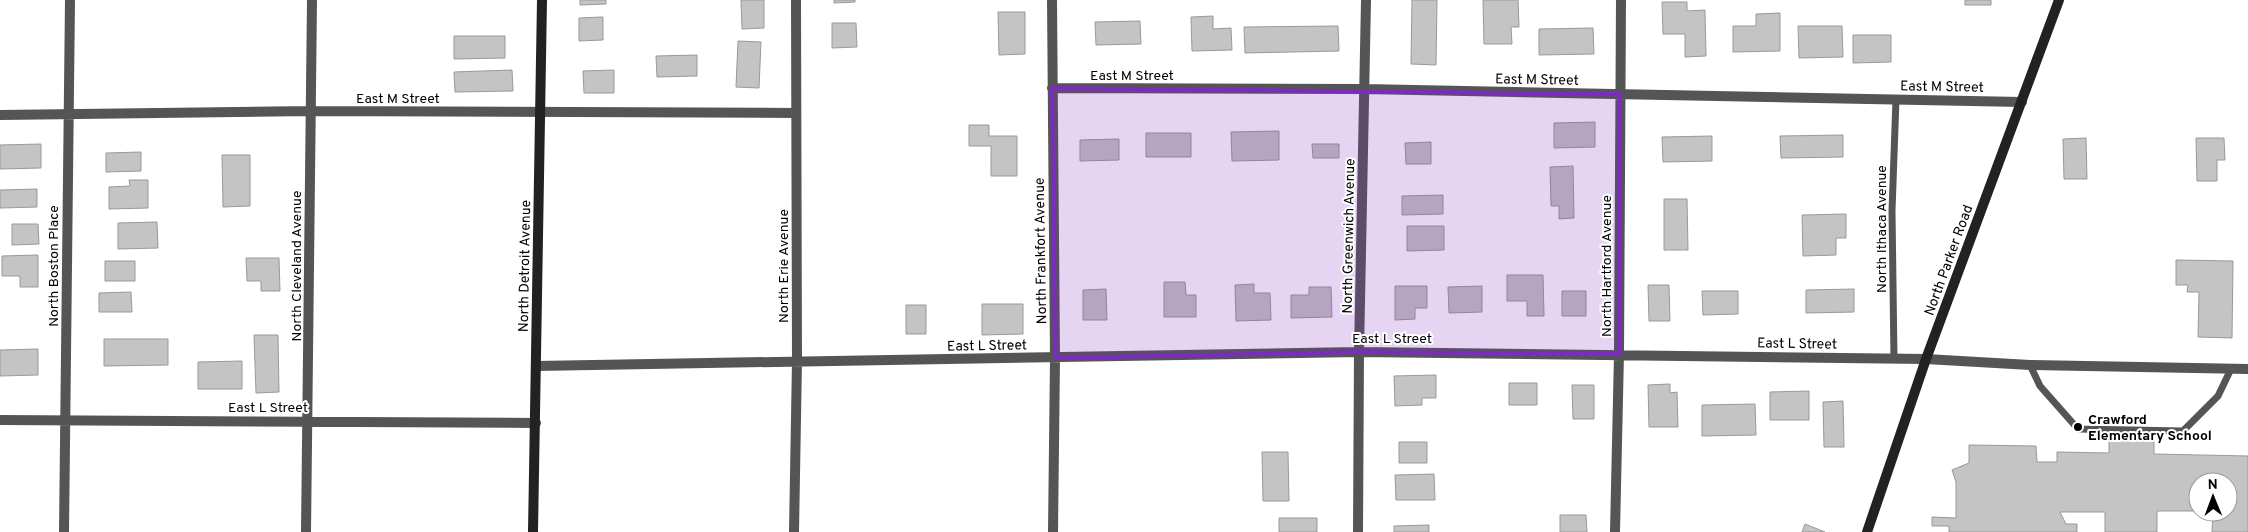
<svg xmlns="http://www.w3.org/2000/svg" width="2248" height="532" font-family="Overpass,sans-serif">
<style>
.building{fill:#c4c4c4;stroke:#999}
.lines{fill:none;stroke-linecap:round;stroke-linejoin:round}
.lane{stroke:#555;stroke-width:7}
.street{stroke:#555;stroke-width:10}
.secondary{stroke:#222;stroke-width:10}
.marked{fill:#7b2cbf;fill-opacity:0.2;stroke:#7b2cbf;stroke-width:4;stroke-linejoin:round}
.poi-dot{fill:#000;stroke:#fff;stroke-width:2}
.labels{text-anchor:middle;stroke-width:4;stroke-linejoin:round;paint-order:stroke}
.street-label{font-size:14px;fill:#000;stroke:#fff}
.poi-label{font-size:14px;font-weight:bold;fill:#000;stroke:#fff;text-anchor:start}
</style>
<rect width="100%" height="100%" fill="#fff"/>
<path class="building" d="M580 0H606V4L580 5Z
M741 0H764V28L742 29Z
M834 0H855V2L834 3Z
M1412 0H1437L1436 65 1411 64Z
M1483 0H1518L1519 27H1511L1512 44H1484Z
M1965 0H1991V5H1965Z
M1662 2H1687V11L1705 10 1706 56 1685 57V34H1663Z
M998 12H1025V54L999 55Z
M1780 13V51L1733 52V26H1756V14Z
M1213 16V29L1231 28 1232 50 1192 51 1191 17Z
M603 17V40L579 41V18Z
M1140 21 1141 44 1096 45 1095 22Z
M832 23H856L857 47 832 48Z
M1338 26 1339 51 1245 53 1244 27Z
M1798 26H1842L1843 57 1799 58Z
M1593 28 1594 54 1539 55V29Z
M1853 35H1891V62L1853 63Z
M454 36H505V58L454 59Z
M738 41 761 42 759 88 736 87Z
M697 55V76L657 77 656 56Z
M512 70 513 91 455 92 454 72Z
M614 70V93H584L583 71Z
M1595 122V147L1554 148V123Z
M969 125H989V136H1017V176H991V146H969Z
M1279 131V160L1232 161 1231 132Z
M1146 133H1191V157H1146Z
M1843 135V157L1781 158 1780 136Z
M1712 136V161L1663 162 1662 137Z
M2086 138 2087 179H2064L2063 139Z
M2196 138H2224L2225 160H2217V181H2197Z
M1119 139V160L1080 161V140Z
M1431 142V164H1406L1405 143Z
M41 144V168L0 169V145Z
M1312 144H1339V158H1313Z
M141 152V171L106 172V153Z
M222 155H250V206L223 207Z
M1573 166 1574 218 1559 219V206H1551L1550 167Z
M129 180H148V208L109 209V187L130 186Z
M37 189V207L0 208V190Z
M1443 195V214L1402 215V196Z
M1664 199H1687L1688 250H1664Z
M1846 214V238H1836V255L1803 256 1802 215Z
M157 222 158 248 118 249V223Z
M12 224H38L39 244 12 245Z
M1407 226H1444V250L1407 251Z
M38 255V287H20V276H2V256Z
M246 258H279L280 291H261V281H247Z
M2176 260 2233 261 2232 338 2198 337 2199 292H2187L2188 285H2176Z
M105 261H135V281H105Z
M1507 275H1543L1544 316H1527V301H1507Z
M1164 282H1185L1186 295H1196V317H1164Z
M1254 284V293H1270L1271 320 1236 321 1235 285Z
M1648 285H1669L1670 321H1649Z
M1395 286H1427V308H1415V319L1395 320Z
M1482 286V312L1449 313 1448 287Z
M1309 287H1331L1332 317 1291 318V295H1309Z
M1106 289 1107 320H1083V290Z
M1854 289V312L1806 313V290Z
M1562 291H1586V316H1562Z
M1702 291H1738V314L1703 315Z
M131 292 132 312H99V293Z
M982 304H1023V334L982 335Z
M906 305H926V334H906Z
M254 335H278L279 392 256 393Z
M104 339H168V365L104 366Z
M38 349V375L0 376V350Z
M242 361V389H198V362Z
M1436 375V398H1422V405L1395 406 1394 376Z
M1509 383H1537V405H1509Z
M1670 384V393L1677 392 1678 427H1649L1648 385Z
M1572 385H1594V419H1573Z
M1809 391V420H1770V392Z
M1843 401 1844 447H1824L1823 402Z
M1755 404 1756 435 1702 436V405Z
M2109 438H2154V454L2248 456V532H2212L2213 512H2228V482H2198V511H2157V532H2105V512H2060L2066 524H2077V532H1949V526H1932V517L1956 518V482L1952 470 1969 463V445L2036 446 2037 462H2057V452L2109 453Z
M1399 442H1427V463H1399Z
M1262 452H1288L1289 501H1263Z
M1434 474 1435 500H1396L1395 475Z
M1560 515H1586L1587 532H1560Z
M1279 518H1317V532H1279Z
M1805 524 1825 532H1802Z
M1429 525V532H1394V526Z"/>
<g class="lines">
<path class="lane" d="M1894 358 1892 211 1896 99
M2030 365 2040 386 2078 429 2183 431 2218 396 2231 369"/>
<path class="street" d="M1052 0 1055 358 1053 532
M1052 88 1365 89 2022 102
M0 115 311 111 796 113
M536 366 1359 352 1926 359 2030 365 2248 369
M0 420 536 423
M64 532 70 0
M306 532 312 0
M794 532 797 361 796 0
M1358 532 1359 352 1366 0
M1615 532 1619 354 1621 0"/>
<path class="secondary" d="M533 532 542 0
M1867 532 1926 359 2059 0"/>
</g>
<path class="marked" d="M1052 88 1620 94 1619 354 1359 352 1055 358Z"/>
<circle class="poi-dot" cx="2078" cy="427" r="5"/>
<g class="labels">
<g class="street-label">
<text x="1132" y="80">East M Street</text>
<text transform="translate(1537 79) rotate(1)" y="5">East M Street</text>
<text transform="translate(1942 86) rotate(1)" y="5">East M Street</text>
<text x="398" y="103">East M Street</text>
<text transform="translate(1881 229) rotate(-90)" y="5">North Ithaca Avenue</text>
<text transform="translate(1348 236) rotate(-89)" y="5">North Greenwich Avenue</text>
<text transform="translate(1040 251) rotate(-91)" y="5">North Frankfort Avenue</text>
<text transform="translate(1948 260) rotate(-70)" y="5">North Parker Road</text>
<text transform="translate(53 266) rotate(-90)" y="5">North Boston Place</text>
<text transform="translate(296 266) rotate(-90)" y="5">North Cleveland Avenue</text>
<text transform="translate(524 266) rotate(-89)" y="5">North Detroit Avenue</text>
<text transform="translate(783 266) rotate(-90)" y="5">North Erie Avenue</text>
<text transform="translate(1606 266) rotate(-90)" y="5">North Hartford Avenue</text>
<text x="1392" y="343">East L Street</text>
<text transform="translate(1797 343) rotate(1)" y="5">East L Street</text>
<text transform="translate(987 345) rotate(-1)" y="5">East L Street</text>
<text x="268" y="412">East L Street</text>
</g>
<g class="poi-label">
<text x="2088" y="424">Crawford<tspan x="2088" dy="16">Elementary School</tspan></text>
</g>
</g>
<g transform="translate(2213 497) rotate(359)"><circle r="24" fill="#ffffff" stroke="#999999"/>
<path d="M0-4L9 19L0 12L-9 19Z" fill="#000000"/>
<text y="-8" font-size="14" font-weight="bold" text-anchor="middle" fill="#000000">N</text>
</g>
</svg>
